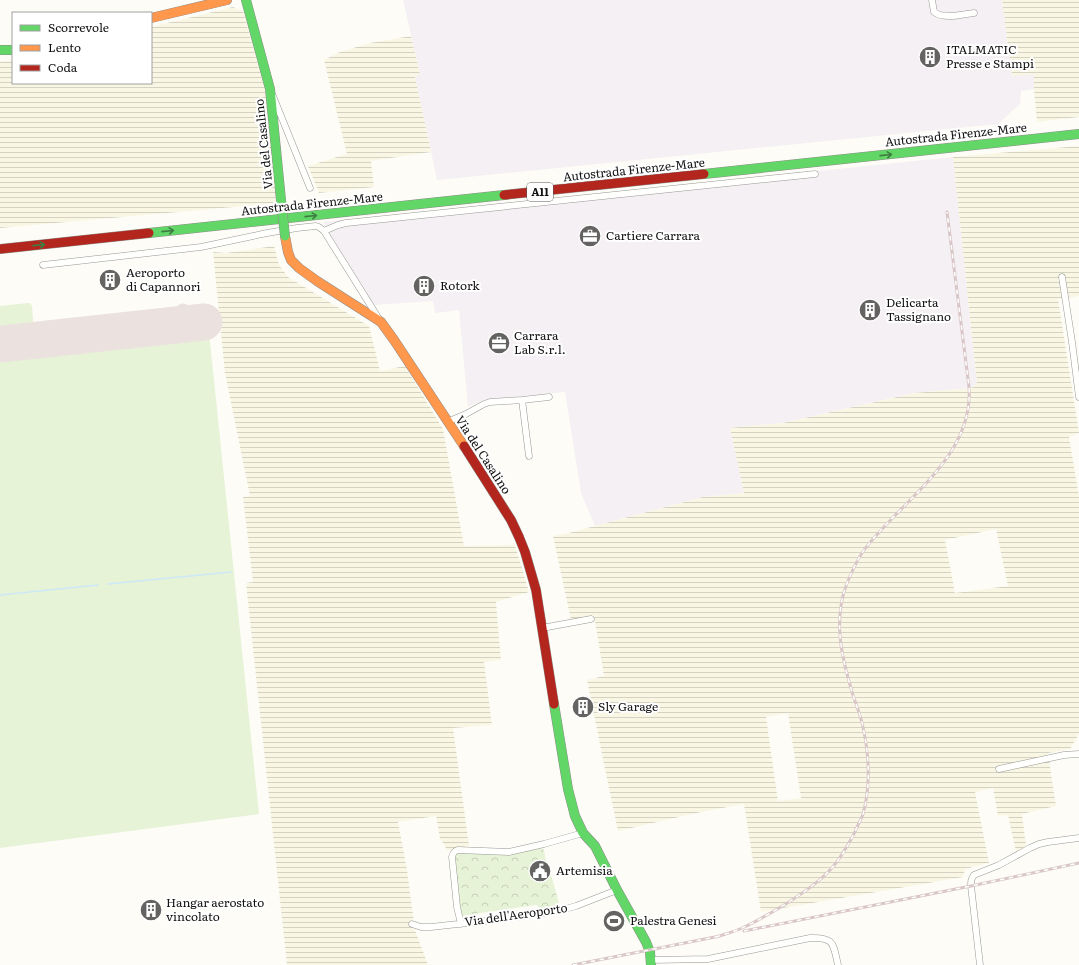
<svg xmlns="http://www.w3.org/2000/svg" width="1079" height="965" font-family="Literata,serif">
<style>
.industrial{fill:#f5f0f3}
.farmland{fill:url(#farmland-rules);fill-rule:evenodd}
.grass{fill:#e7f3d7}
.park{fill:url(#park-crowns)}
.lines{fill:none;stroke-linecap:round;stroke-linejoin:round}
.stream{stroke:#cde8f7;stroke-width:1.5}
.taxiway{stroke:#ebe1df;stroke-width:15}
.runway{stroke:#ebe1df;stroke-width:37}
.street-casing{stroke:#979795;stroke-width:7}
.fast-casing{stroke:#8e8d8b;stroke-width:10}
.slow-casing{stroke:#8e8d8b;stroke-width:10}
.jam-casing{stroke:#8e8d8b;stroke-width:10}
.street{stroke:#fffffe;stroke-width:6}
.fast{stroke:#63d668;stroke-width:9}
.slow{stroke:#ff974d;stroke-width:9}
.jam{stroke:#b3261e;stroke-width:9}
.rail-casing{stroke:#d9c6c7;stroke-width:3}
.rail{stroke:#fff;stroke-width:1.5;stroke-dasharray:4.5;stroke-linecap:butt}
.fast-bridge-casing{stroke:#8e8d8b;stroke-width:10;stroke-linecap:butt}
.fast-bridge{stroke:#63d668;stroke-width:9}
.oneway{stroke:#3e7d41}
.labels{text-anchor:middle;stroke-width:4;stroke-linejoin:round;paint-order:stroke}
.shield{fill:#fff;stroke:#585858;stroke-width:1}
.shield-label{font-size:11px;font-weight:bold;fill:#111}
.poi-label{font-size:12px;fill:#111;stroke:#fff;text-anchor:start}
.street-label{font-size:12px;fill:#111;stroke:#fff}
</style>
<defs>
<pattern id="farmland-rules" width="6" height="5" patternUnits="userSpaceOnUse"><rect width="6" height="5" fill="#f9f7e4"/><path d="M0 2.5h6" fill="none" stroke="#d4d3c3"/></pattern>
<pattern id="park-crowns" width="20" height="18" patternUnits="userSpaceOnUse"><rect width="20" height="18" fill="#e7f3d7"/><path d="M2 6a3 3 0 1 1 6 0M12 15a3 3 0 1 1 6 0" fill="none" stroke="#c5cfb8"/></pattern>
</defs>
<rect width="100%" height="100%" fill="#fdfcf7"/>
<path class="industrial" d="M403 0H1002L1012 75 1034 74V89L1021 91 1020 104 998 124 437 180 415 77 420 74Z
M953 157 977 384 972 388 914 393 783 423 730 428 744 493 703 497 595 526 581 493 565 392 483 400 468 407 459 310 435 313 433 301 374 305 323 222Z"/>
<path class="farmland" d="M1002 0H1079V117L1037 122 1034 89V74L1012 76Z
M233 7 243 11 265 91 277 203 0 228V62L13 60V83H151V27Z
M411 36 420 74 415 77 431 152 371 161 374 187 319 193 308 166 347 154 324 60 340 52 370 43Z
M1079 146V296L1058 299 1079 433 1069 437 1079 497V734L1070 749 1048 753 1056 806 1022 814 1026 846 1016 852 1008 815 998 816 993 788 975 792 989 863 965 869 963 877 761 912 744 804 701 812 618 831 605 769 587 680 604 676 594 615 571 620 553 536 569 533 703 497 744 493 730 428 783 423 915 393 972 388 977 383 953 157ZM996 529 1008 586 955 593 945 540ZM788 713 801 798 778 801 766 717Z
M274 246 279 265 288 277 369 326 380 371 405 366 443 429 464 546 515 545 529 592 496 602 501 660 484 662 492 725 453 728 469 846 447 850 440 838 436 816 398 822 407 870 415 930 428 965H287L246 583 253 582 243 497 250 496 225 373 213 252 226 253Z"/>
<path class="grass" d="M28 303H30L32 306 34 332 0 335V306Z
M209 332 259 814 0 848V354Z"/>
<path class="park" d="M539 846 544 850 546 861 531 866 533 877 550 874 552 878 560 907 540 910 537 905H536L461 916 454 857 457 852 511 854Z"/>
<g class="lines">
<path class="stream" d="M108 584 231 572
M0 595 98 585"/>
<path class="taxiway" d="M183 311 184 324"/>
<path class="runway" d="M0 344 204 322"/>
<g class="street-casing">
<path id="street" d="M932 0 934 12C945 20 963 14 974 13
M273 96 310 188
M324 231 338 225 346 223 815 174
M43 265 201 247 267 233 297 228 316 226 319 227 324 231 379 319
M1062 277 1072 342 1079 397
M522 400 529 456
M447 422 466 414 484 404 490 402 522 400 549 397
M542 628 591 619
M999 769 1064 755 1079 754
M412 924 421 927H431L503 919 558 911 576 906 617 890
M461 924 457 907 452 857C453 853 454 851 458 850L509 852 544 844 583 833
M651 960 708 959 810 938C835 937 833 944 838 965
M980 965 971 886C971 881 971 879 974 875L999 865 1030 848 1039 844 1048 842 1079 838"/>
</g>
<g class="fast-casing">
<path id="fast" d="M246 0 270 89 281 200
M0 50H13
M704 174 1079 134
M149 233 504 195
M554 704 568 789 575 816 583 833 595 846 617 890 646 942 650 952 651 965"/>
</g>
<g class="slow-casing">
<path id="slow" d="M151 18 227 0
M285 236 288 252 291 260 299 268 317 281 381 322 394 340 464 446"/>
</g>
<g class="jam-casing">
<path id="jam" d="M504 195 704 174
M0 249 149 233
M464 446 511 520 519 537 525 552 536 590 554 704"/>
</g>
<use href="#street" class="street"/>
<use href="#fast" class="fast"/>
<use href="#slow" class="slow"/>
<use href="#jam" class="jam"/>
<g class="rail-casing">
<path id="rail" d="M744 931 971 886 1079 863
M716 937C725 934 734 932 742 928 758 921 774 911 789 902 804 892 819 882 831 869 841 858 848 845 855 832 857 826 861 820 863 814 871 785 869 755 863 727 861 716 856 705 853 695 842 659 833 622 846 586 851 573 857 560 864 550 902 500 974 457 969 387L947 212
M573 965 720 936"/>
</g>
<use href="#rail" class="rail"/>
<g class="fast-bridge-casing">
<path id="fast-bridge" d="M281 200 285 236"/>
</g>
<use href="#fast-bridge" class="fast-bridge"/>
</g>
<defs><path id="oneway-shaft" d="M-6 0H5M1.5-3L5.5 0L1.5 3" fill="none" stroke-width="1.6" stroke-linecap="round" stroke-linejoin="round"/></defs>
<g class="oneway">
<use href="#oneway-shaft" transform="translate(886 155) rotate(-6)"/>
<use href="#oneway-shaft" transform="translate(311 216) rotate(-6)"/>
<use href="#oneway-shaft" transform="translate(168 231) rotate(-6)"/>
<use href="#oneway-shaft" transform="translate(39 245) rotate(-6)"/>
</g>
<defs>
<g id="building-disc" transform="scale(1.15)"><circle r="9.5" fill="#646362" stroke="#fff"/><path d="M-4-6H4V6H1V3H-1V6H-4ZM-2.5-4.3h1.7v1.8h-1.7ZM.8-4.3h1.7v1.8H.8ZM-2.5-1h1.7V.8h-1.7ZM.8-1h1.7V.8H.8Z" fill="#fff"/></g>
<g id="office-disc" transform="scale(1.15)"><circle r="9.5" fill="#646362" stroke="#fff"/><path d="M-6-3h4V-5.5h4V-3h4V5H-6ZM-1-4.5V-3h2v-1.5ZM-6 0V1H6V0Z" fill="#fff"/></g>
<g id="civic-disc" transform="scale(1.15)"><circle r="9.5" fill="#646362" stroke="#fff"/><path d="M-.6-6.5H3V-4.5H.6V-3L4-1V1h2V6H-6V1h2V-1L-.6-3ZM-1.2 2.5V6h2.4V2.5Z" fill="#fff"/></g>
<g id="stadium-disc" transform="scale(1.15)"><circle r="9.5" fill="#646362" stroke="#fff"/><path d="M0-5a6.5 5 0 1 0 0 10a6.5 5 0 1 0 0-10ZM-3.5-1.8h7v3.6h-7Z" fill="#fff"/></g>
</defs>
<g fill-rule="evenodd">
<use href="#building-disc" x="930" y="57"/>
<use href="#office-disc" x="590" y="236"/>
<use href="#building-disc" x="110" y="280"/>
<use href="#building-disc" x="424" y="286"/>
<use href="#building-disc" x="870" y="310"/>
<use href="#office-disc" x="499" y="343"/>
<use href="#building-disc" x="583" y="707"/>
<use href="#civic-disc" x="540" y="871"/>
<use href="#building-disc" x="151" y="910"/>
<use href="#stadium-disc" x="614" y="921"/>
</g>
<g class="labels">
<rect class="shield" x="527" y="183" width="26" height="18" rx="3"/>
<g class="shield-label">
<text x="540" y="196">A11</text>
</g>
<g class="poi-label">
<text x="946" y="54">ITALMATIC<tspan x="946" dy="14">Presse e Stampi</tspan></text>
<text x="606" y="240">Cartiere Carrara</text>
<text x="126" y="277">Aeroporto<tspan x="126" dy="14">di Capannori</tspan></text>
<text x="440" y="290">Rotork</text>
<text x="886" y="307">Delicarta<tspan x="886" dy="14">Tassignano</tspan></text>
<text x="514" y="340">Carrara<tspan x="514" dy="14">Lab S.r.l.</tspan></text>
<text x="598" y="711">Sly Garage</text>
<text x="556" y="875">Artemisia</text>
<text x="166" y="907">Hangar aerostato<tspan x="166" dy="14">vincolato</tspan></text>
<text x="630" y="925">Palestra Genesi</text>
</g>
<g class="street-label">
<text transform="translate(956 135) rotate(-6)" y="4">Autostrada Firenze-Mare</text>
<text transform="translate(264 144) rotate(-96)" y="4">Via del Casalino</text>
<text transform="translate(634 170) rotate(-6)" y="4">Autostrada Firenze-Mare</text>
<text transform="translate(312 204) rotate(-6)" y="4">Autostrada Firenze-Mare</text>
<text transform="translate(483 455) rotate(57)" y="4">Via del Casalino</text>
<text transform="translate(516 915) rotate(-8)" y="4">Via dell'Aeroporto</text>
</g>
</g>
<rect x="12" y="12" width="140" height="72" fill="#ffffff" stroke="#a0a0a0"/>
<rect x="20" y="25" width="20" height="6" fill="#63d668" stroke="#a0a0a0"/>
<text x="48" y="32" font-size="12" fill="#111111">Scorrevole</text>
<rect x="20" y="45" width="20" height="6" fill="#ff974d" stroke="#a0a0a0"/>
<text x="48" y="52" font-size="12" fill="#111111">Lento</text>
<rect x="20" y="65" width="20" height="6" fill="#b3261e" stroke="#a0a0a0"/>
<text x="48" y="72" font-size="12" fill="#111111">Coda</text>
</svg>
